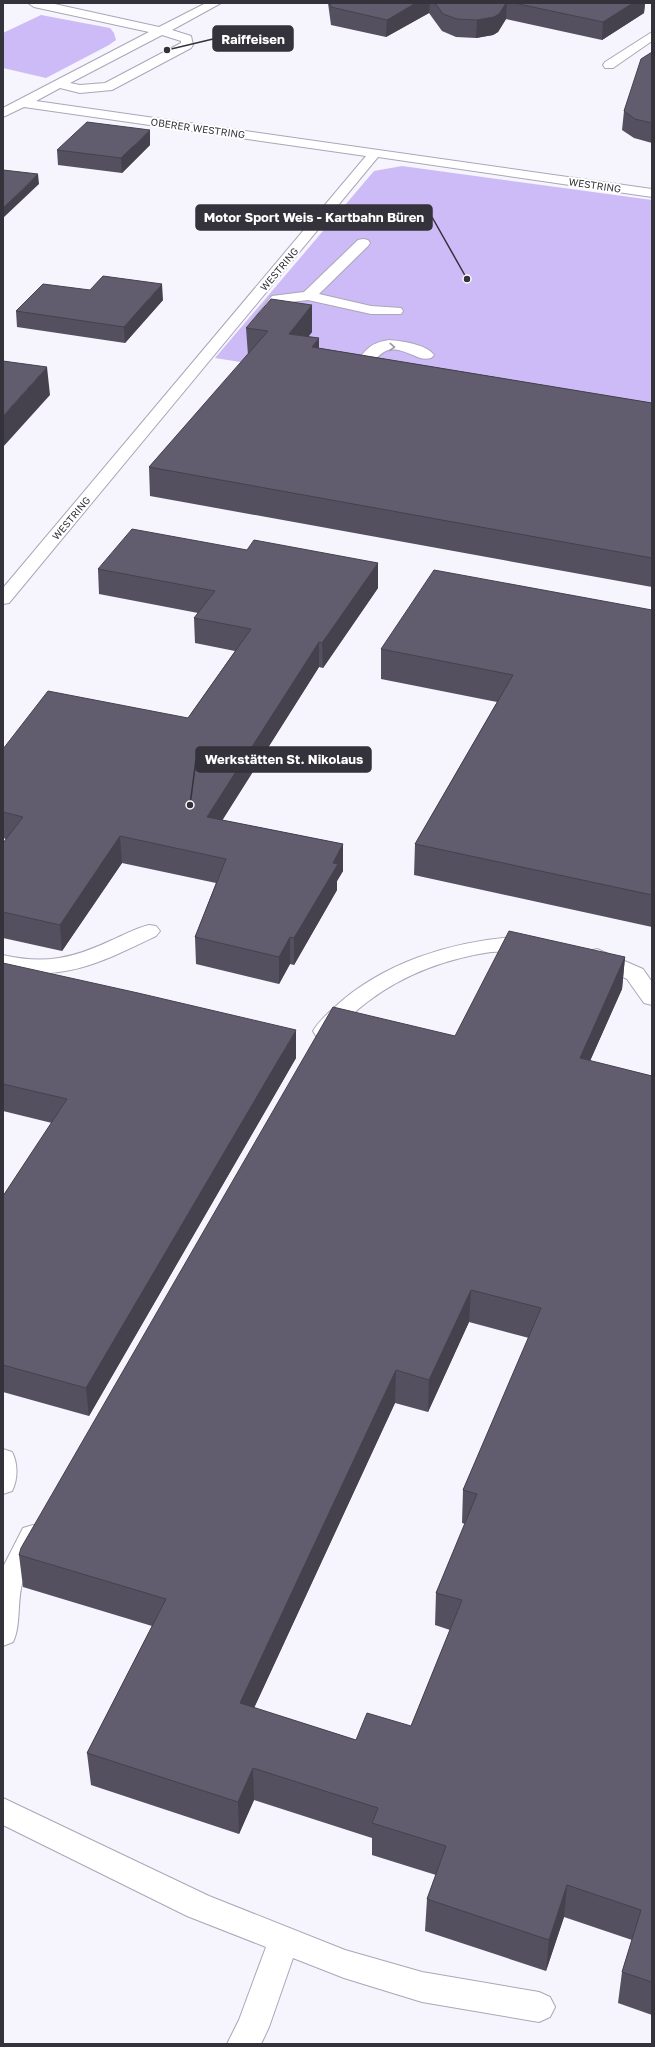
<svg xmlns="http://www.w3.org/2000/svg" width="655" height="2047" font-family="'Golos Text',sans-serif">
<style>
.green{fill:#cdbbf8}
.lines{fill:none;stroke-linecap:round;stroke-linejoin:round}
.minor-casing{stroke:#aba6b9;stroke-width:2}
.minor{fill:#fff;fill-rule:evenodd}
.wall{fill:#54505f;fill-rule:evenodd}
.shaded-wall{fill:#45414d}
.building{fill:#625d6e;stroke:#45414d;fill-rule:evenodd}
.oneway{stroke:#9a989c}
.labels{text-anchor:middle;stroke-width:4;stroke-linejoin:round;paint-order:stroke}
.far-street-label{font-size:10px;fill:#34323a;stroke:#fff}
.leader{fill:none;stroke:#34323a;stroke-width:1.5}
.callout-dot{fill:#34323a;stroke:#fff;stroke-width:1.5}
.callout{fill:#34323a;stroke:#34323a;stroke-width:1.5}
.callout-label{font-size:13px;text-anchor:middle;font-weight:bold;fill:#fff}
</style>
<rect width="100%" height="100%" fill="#f6f4fc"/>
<path class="green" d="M41 15 110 28 114 33 116 40 109 45 46 78 3 68V33Z
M402 166 652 200V428L215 358 374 171Z"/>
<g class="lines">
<g class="minor-casing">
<path id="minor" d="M28 3H50L159 27 206 3H221L172 30 191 36 193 45 191 48 112 90 80 93 60 88 36 101 652 189V197L378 157 9 603 3 604V588L366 156 24 107 3 117V108L149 32 34 7ZM162 35 181 41V43L105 83 80 85 70 83Z
M652 32V41L613 68H605L603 65 605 62Z
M363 239 368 240 370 243 368 246 319 294 371 306 401 308 403 311 401 314H371L308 300 282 303 262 327H252L250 324 272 296 304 292 358 240Z
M389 340C401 341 426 344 434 355L431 358C424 360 420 358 413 355 390 345 383 348 369 368L371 371 377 373 380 376 377 379 372 381 361 378 353 368C364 352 368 343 389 340Z
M149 925 156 926 160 931 156 936C104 961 63 983 3 969V955C45 965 74 958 112 940 124 935 136 928 149 925Z
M513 937 539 940 543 945 539 950C524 954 507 950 491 952 449 958 404 974 370 1000 357 1009 347 1020 335 1031L332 1036 324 1038 316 1036 313 1031C319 1021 327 1014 336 1006 383 963 450 942 513 937Z
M597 949 643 969 652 982V1005L644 1003 627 979 589 961 586 956 589 951Z
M3 1449 12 1452C18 1463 18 1480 12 1491L3 1494Z
M33 1525 43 1528 47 1536C39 1551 27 1568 22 1584 17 1602 21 1626 13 1642L3 1646V1567L23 1528Z
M3 1798 209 1896 345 1950 422 1972 539 1992 550 1997 555 2007 550 2017 539 2022 422 2002 344 1978 293 1958 269 2027 261 2044H227L239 2020 266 1947 187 1916 3 1825Z"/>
</g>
<use href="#minor" class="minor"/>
</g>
<path class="wall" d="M328 3H645L644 13 602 40 506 19 498 32 493 35 476 38 456 37 442 31 429 13 386 37 331 25Z
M652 52V143L634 138 622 130 624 111Z
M150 145 122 173 58 165 57 150Z
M163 300 125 343 17 327 16 311Z
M312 305V332L308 337 319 348 652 403V587L150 496 149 467 248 355 246 328Z
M247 550 378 563V588L323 668 319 667 222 820 343 844V871L337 881V890L294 965 290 964 279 984 196 964 195 937 216 883 122 863 62 951 3 938V843L6 839 3 838V749L188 718 235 651 195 643 194 618 198 613 99 594 98 569Z
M652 610V927L414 875 415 844 497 702 381 679V649Z
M625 957 622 989 590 1061 652 1076V2015L618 2003 622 1972 632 1940 564 1917 546 1971 425 1931 427 1899 436 1875 372 1855V1838L254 1800 239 1834 91 1785 87 1753 152 1626 23 1587 19 1555 455 1036ZM469 1322 529 1338 463 1490 462 1523 465 1524 436 1593 435 1625 450 1630 411 1726 356 1740 254 1708 395 1403 428 1412Z
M3 963 296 1058 89 1416 3 1392V1196L52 1123 3 1111Z"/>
<path class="shaded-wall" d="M416 3H430L429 13 386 37 387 20Z
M506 3H507L506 19 498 32 493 35 476 38 477 20Z
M633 3H645L644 13 602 40 603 22Z
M150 130V145L122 173 121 158Z
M38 174 39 184 3 218V208Z
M162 284 163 300 125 343 124 327Z
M312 305V332L289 361V334Z
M319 338V365L312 347Z
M47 367 50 395 3 447V416Z
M378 563V588L323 668 322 643Z
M319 642V667L208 843 207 817Z
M120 836 122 863 62 951 60 925Z
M343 844V871L337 881V890L294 965V938L333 863Z
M290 937V964L279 984V957Z
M625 957 622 989 577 1090 580 1058Z
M296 1030V1058L89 1416 86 1388Z
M471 1290 469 1322 428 1412 429 1380Z
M396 1370 395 1403 241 1736 240 1703Z
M253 1768 254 1800 239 1834 238 1802Z
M567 1885 564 1917 546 1971 549 1940Z"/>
<path class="building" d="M330 3H416L387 20 331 7Z
M435 3H506L499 14 494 17 477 20 457 19 443 14Z
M514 3H633L603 22Z
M652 52V123L635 119 624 111 641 59Z
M87 122 150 130 121 158 57 150Z
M3 170 38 174 3 208Z
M103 276 162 284 124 327 16 311 43 284 90 290Z
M271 299 312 305 289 334 319 338 312 347 652 403V558L149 467 268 331 246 328Z
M3 361 47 367 3 416Z
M132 529 247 550 254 540 378 563 322 643 319 642 207 817 343 844 333 863 338 864 294 938 290 937 279 957 195 937 226 859 120 836 60 925 3 912V843L23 817 3 812V749L48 691 188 718 251 629 194 618 215 591 98 569Z
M434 570 652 610V895L415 844 513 675 381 649Z
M509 931 625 957 580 1058 652 1076V1982L622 1972 641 1910 567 1885 549 1940 427 1899 446 1846 372 1823 378 1808 253 1768 238 1802 87 1753 166 1599 19 1555 21 1548 333 1007 455 1036ZM471 1290 541 1308 463 1490 477 1494 436 1593 462 1600 411 1726 367 1713 356 1740 240 1703 396 1370 429 1380Z
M3 963 138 993 296 1030 86 1388 3 1365V1196L67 1099 3 1084Z"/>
<defs><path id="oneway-chevron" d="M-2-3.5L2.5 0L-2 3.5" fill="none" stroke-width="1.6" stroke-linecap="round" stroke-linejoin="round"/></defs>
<use class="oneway" href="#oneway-chevron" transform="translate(392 347) rotate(3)"/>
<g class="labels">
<g class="far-street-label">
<text transform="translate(198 128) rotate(8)" y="4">OBERER WESTRING</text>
<text transform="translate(595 185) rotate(8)" y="4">WESTRING</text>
<text transform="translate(279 269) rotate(-50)" y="4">WESTRING</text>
<text transform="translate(71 518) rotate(-50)" y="4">WESTRING</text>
</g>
</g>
<path class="leader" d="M167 50L213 39M467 279L432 217M190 805L196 760"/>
<g class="callout-dot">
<circle cx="167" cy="50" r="4"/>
<circle cx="467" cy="279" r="4"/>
<circle cx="190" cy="805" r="4"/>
</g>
<g class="callout">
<rect x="213" y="26" width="80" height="25" rx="4"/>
<rect x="196" y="205" width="236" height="25" rx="4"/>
<rect x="196" y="747" width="175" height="25" rx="4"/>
</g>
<g class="callout-label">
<text x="253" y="44">Raiffeisen</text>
<text x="314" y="222">Motor Sport Weis - Kartbahn Büren</text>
<text x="284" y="764">Werkstätten St. Nikolaus</text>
</g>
<rect width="655" height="2047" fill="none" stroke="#34323a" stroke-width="8"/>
</svg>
